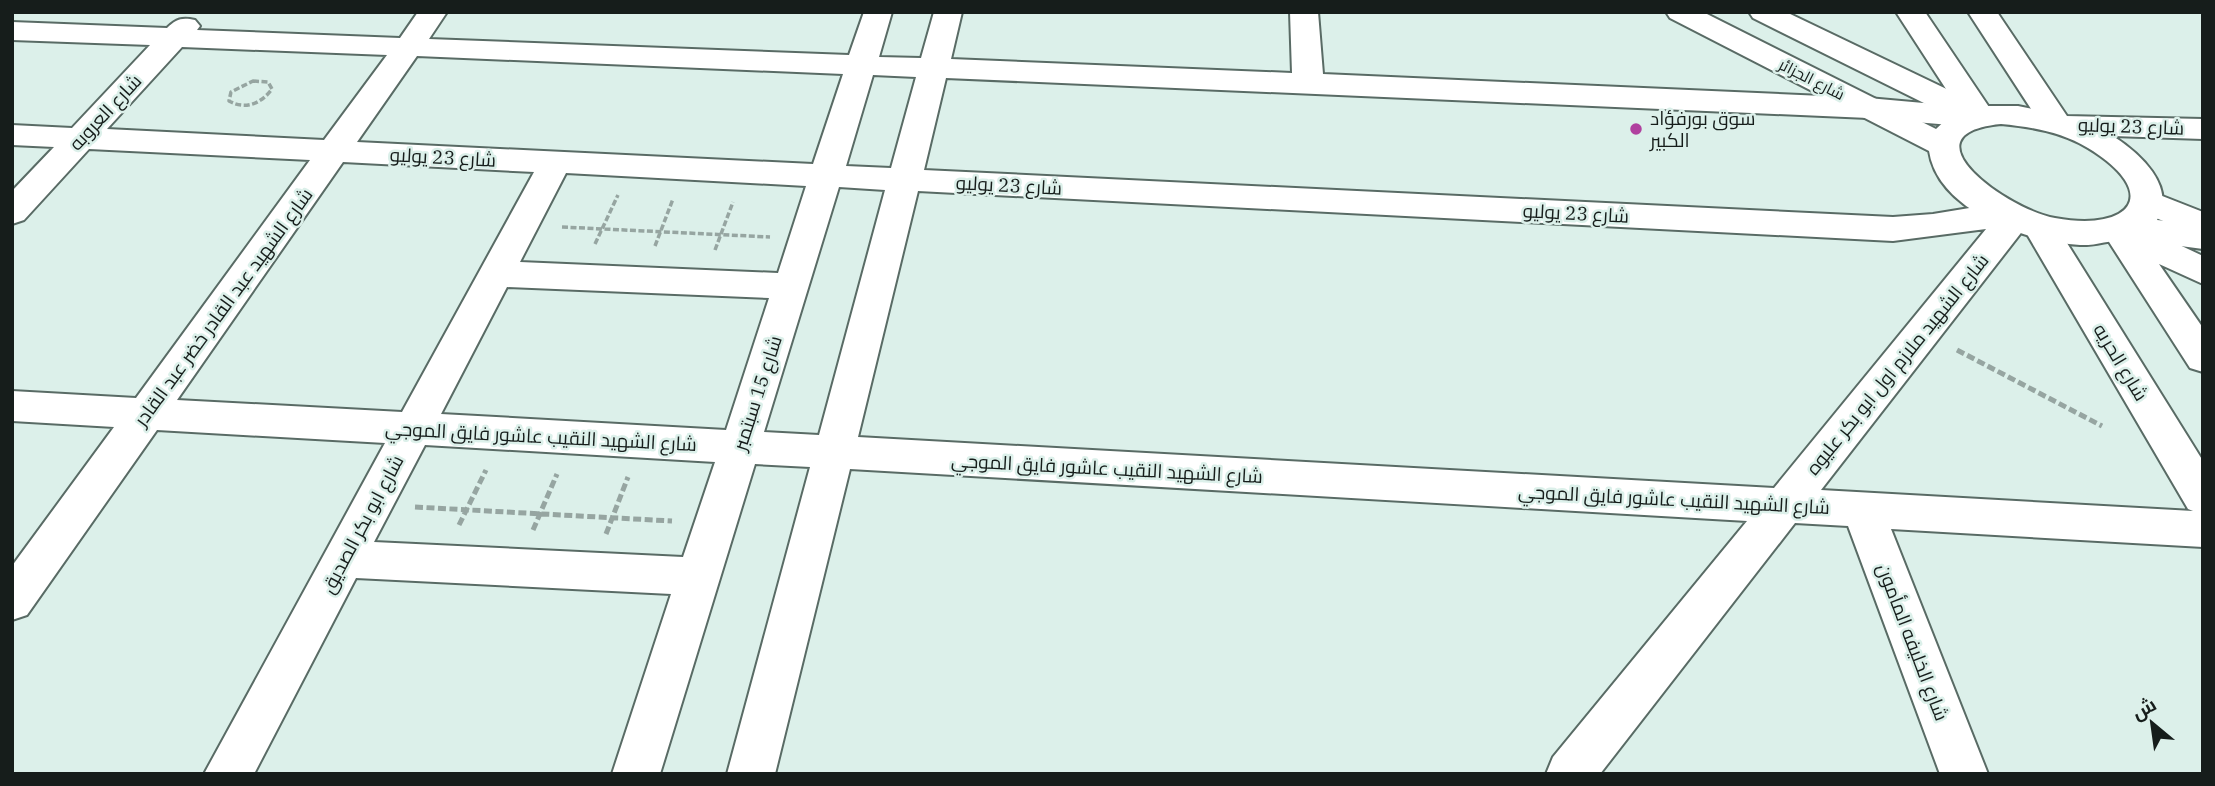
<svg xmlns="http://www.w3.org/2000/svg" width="2215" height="786" font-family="'IBM Plex Serif',Cairo,serif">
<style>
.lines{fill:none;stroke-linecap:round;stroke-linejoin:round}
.minor-casing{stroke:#596b65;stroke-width:4}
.major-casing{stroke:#596b65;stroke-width:4}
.path-far1{stroke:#96a5a1;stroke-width:3.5;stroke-dasharray:6 2.5;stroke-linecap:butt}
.path{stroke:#96a5a1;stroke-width:5;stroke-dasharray:8 3.5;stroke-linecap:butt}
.minor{fill:#fff;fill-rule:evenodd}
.major{fill:#fff;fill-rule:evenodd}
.poi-dot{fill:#b0419f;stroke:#dcf0ea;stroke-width:2.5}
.labels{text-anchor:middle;stroke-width:5;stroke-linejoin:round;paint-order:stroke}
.far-street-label{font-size:16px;fill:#161d1b;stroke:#dcf0ea}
.street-label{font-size:19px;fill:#161d1b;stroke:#dcf0ea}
.poi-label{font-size:19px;fill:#161d1b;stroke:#dcf0ea;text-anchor:start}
</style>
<rect width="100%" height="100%" fill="#dcf0ea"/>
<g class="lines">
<g class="minor-casing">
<path id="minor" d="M418 12H447L429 39 849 55 864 12H892L879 57 921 58 934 12H962L951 59 1292 73 1290 12H1318L1323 74 1868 98 1957 106 1896 12H1925L1995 116 1990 123 1974 127 1868 118 946 78 924 170 1893 217 1933 214 2006 202 2026 210 2031 218 2040 215 2052 219 2203 461V547L1891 529 1988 774H1940L1848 526 1795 523 1600 774H1546L1553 757 1747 521 850 469 775 774H727L810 467 755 464 660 774H612L671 594 356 578 254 774H204L385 443 157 430 27 615 12 620V566L114 427 12 421V391L136 398 310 160 89 149 24 220 12 224V191L54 147 12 145V125L72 128 150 45 12 40V22L167 28C176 19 182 17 195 20L200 26 197 30 400 38ZM182 47 387 55 324 140 107 129ZM417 56 843 74 813 164 357 142ZM873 75 916 77 891 168 846 166ZM343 162 534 172 402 412 177 400ZM566 173 806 186 778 273 520 262ZM839 187 885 190 819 435 764 432ZM918 191 1893 241 1986 229 1774 488 858 437ZM2024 229 2188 509 2193 511 1821 490ZM507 287 769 298 726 430 441 414ZM425 445 715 462 683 557 374 542Z
M1968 12H1997L2071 122 2066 129 2055 132 2044 129Z
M2147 190 2203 212V238L2135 209 2130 201 2135 193Z
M2122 218 2203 256V284L2159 264 2203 328V372L2190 368 2102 231 2107 223Z"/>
</g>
<g class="major-casing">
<path id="major" d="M1666 12H1703L1936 129 1950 116 1753 18 1749 12H1786L1982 106H2018L2066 116 2203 119V139L2113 136C2139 153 2177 186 2157 220L2203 225V249C2178 246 2153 242 2128 240 2112 239 2096 246 2080 245 2027 242 1938 211 1929 151L1670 18ZM2001 124C2032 127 2061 132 2088 148 2162 193 2132 232 2055 218 2011 211 1899 134 2001 124Z"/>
</g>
<path class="path-far1" d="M253 81 268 82 272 89C261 104 245 110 229 101L231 92Z
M562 227 770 237
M595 244 618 195
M655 246 673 199
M715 250 733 202"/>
<path class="path" d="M1957 350 2102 426
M415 507 672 521
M459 525 486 470
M533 530 557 474
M606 534 628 477"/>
<use href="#minor" class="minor"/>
<use href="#major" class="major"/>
</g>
<circle class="poi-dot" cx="1636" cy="129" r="7"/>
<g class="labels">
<g class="far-street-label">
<text transform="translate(1812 79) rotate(27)" y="6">شارع الجزائر</text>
</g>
<g class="street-label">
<text transform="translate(105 112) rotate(-47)" y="7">شارع العروبه</text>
<text transform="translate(2131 126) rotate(2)" y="7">شارع 23 يوليو</text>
<text transform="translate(443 157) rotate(3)" y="7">شارع 23 يوليو</text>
<text transform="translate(1009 185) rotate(3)" y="7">شارع 23 يوليو</text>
<text transform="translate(1576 213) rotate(3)" y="7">شارع 23 يوليو</text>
<text transform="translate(223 307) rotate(-54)" y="7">شارع الشهيد عبد القادر خضر عبد القادر</text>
<text transform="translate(2121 362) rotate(59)" y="7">شارع الحريه</text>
<text transform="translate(1897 364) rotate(-51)" y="7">شارع الشهيد ملازم اول ابو بكر عليوه</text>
<text transform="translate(757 393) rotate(-72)" y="7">شارع 15 سبتمبر</text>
<text transform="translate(541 436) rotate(3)" y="7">شارع الشهيد النقيب عاشور فايق الموجي</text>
<text transform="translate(1107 468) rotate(3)" y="7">شارع الشهيد النقيب عاشور فايق الموجي</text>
<text transform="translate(1674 499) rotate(3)" y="7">شارع الشهيد النقيب عاشور فايق الموجي</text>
<text transform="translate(362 524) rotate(-62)" y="7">شارع ابو بكر الصديق</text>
<text transform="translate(1913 642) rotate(69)" y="7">شارع الخليفه المأمون</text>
</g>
<g class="poi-label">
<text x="1650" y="125">سوق بورفؤاد<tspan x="1650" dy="22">الكبير</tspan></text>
</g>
</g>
<rect width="2215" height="786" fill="none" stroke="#161d1b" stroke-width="28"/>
<g transform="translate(2152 723) rotate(331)" stroke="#dcf0ea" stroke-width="5" paint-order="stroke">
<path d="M0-5L12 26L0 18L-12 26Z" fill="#161d1b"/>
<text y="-10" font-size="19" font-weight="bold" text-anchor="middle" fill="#161d1b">ش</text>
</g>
</svg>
